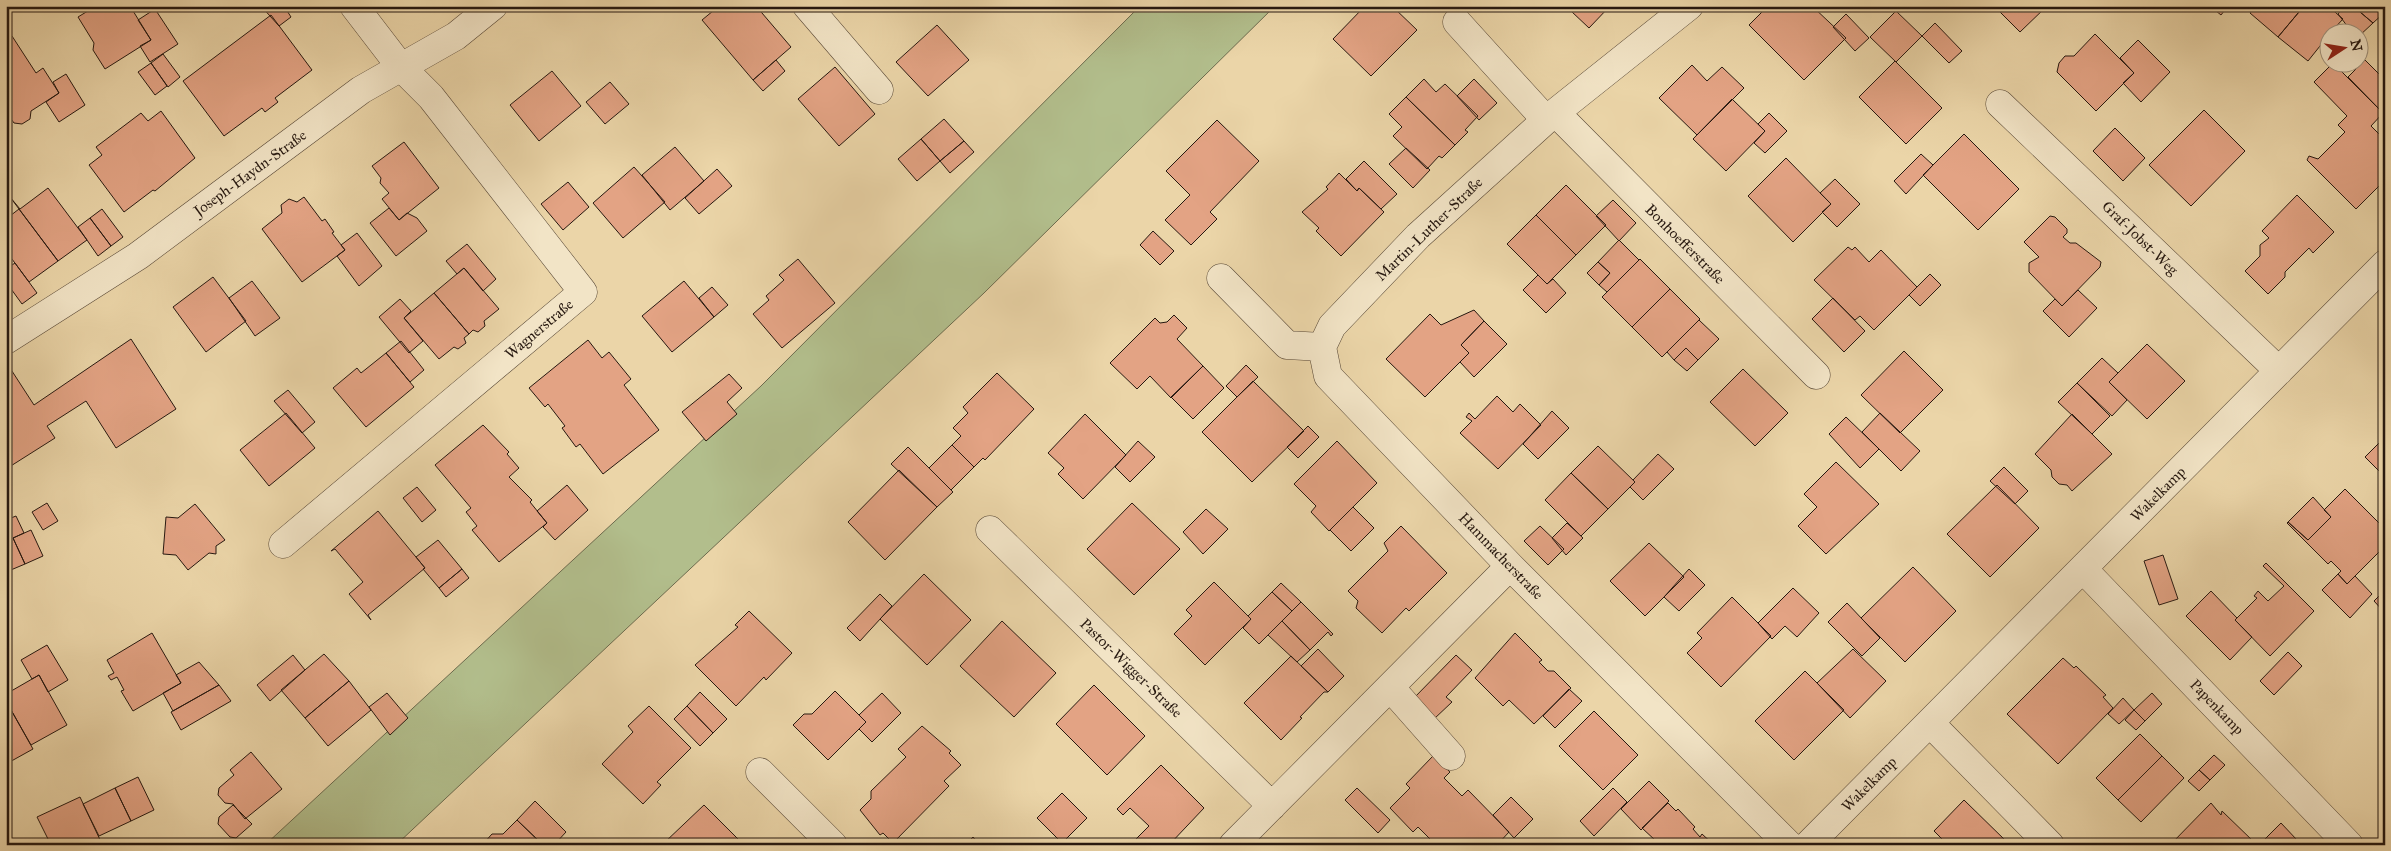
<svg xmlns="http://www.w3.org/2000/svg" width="2391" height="851" font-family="'IM FELL Great Primer',serif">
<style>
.green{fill:#b2be8c;stroke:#6c6b4e}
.building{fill:#e3a384;stroke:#261810}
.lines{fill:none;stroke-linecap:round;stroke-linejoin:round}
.minor-casing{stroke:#574736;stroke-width:29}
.minor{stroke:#f2e4c6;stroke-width:28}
.labels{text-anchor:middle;stroke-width:4;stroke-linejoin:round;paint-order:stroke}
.street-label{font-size:15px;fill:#261810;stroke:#f2e4c6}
</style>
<rect width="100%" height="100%" fill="#ebd5a8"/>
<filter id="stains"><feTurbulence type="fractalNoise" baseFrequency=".004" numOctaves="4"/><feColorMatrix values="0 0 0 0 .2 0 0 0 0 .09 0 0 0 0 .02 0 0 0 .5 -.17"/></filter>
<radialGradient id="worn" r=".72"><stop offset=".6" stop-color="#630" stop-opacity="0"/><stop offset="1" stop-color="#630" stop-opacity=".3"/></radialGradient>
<path class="green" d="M1140 6H1275L984 293 396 845H265L761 386Z"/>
<path class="building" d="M96 6H130L151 40 105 69 93 50 94 43 78 17Z
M261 6H284L291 17 279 26Z
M719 6H756L791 47 753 80 702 20Z
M1365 6H1392L1417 30 1371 76 1333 39Z
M1576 6H1610L1589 28 1571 11Z
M1768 6H1812L1846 38 1804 80 1749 25Z
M1994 6H2047L2020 32Z
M2210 6H2228L2221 15Z
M2255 6H2304L2278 37 2250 13Z
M2304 6H2328L2343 19 2331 32H2328V36L2308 61 2278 37Z
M2344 6H2353L2373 23 2358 37V32H2343L2348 27 2338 14Z
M2353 6H2380L2385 12 2373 23Z
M155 9 178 44 150 62 140 46 151 40 138 20Z
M1896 11 1922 36 1896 62 1870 37Z
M1846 14 1869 38 1855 51 1833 27Z
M271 15 312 70 275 98 278 102 265 112 262 108 224 136 183 81Z
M1935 23 1962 51 1949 63 1922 36Z
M937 25 969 60 928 96 896 62Z
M2095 34 2134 73 2096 111 2057 72 2059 63 2065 56H2074Z
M12 36 36 73 43 68 59 93 31 111 30 119 22 124 14 123 6 112V40Z
M2138 40 2170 72 2141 102 2123 83 2134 73 2120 58Z
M163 54 180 77 168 87 151 63Z
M776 60 785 71 763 91 753 80Z
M2365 60 2385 80 2384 114 2348 77Z
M1895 61 1942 108 1906 144 1859 97Z
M151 63 167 86 155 95 138 72Z
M2333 63 2383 113 2371 126 2385 140V180L2356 209 2307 160 2309 156 2318 159 2345 132 2338 125 2347 116 2314 82Z
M1692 65 1707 81 1722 67 1744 88 1697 135 1659 98Z
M835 67 875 114 839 146 798 99Z
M552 71 581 106 539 141 510 105Z
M66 74 85 105 59 122 46 102 59 93 53 82Z
M1424 79 1436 92 1445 84 1478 116 1465 130 1468 132 1455 145 1406 97Z
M1474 79 1497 103 1479 120 1457 96Z
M610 82 629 104 605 124 586 102Z
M1406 97 1455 145 1442 158 1439 156 1427 169 1393 136 1402 127 1389 114Z
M1732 99 1765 131 1726 171 1693 139Z
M2204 110 2245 151 2191 206 2149 165Z
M161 111 195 158 155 191 153 190 124 212 89 165 102 155 96 147 141 113 148 121Z
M1769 113 1787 131 1765 153 1754 143 1765 131 1758 124Z
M944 119 964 141 940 161 921 139Z
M1217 120 1259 161 1210 212 1217 219 1191 245 1165 220 1190 195 1166 171Z
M2115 128 2145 158 2123 181 2093 151Z
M1964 134 2019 189 1978 230 1923 175Z
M921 139 940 161 917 181 898 159Z
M964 141 974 152 950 173 940 161Z
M404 142 439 188 399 220 382 199 389 193 380 183 381 178 372 166Z
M675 147 704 181 670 210 642 175Z
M1406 148 1430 170 1413 188 1389 164Z
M1921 154 1933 165 1906 194 1894 181Z
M1786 158 1831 204 1793 242 1748 196Z
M1364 161 1397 194 1381 209 1359 188 1357 191 1346 179Z
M634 167 665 202 623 238 593 203Z
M717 169 732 186 699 214 685 198Z
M1339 173 1357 191 1359 188 1384 212 1341 256 1316 231 1319 228 1302 212 1328 189 1326 187Z
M1835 179 1860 204 1837 227 1822 212 1831 204 1820 193Z
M568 182 589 207 563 230 541 204Z
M1566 185 1606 225 1576 255 1536 215Z
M48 188 87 240 58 261 10 197 20 209Z
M2297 195 2334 232 2313 253 2309 248 2285 272V277L2268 294 2245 271 2260 256V245L2269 238 2262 231Z
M304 197 322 221 325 219 334 232 332 233 345 250 302 282 262 229 282 213 281 205 289 199 297 202Z
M1613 200 1636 223 1619 241 1596 216Z
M389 208 399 220 407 213 417 218 427 231 396 256 370 223Z
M19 209 58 261 29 282 6 251V219Z
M102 209 123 237 111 246 90 218Z
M1536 215 1576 255 1547 284 1507 244Z
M2050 216 2055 217 2067 229V233L2063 237 2070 243H2076L2101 262 2100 267 2062 306 2029 272V263L2039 257 2024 242Z
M90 218 111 246 98 256 78 227Z
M1153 231 1174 251 1160 265 1140 245Z
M357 233 382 266 359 286 337 256 345 250 341 245Z
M1619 240 1639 260 1607 292 1599 285 1610 273 1598 262Z
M467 244 496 279 483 291 464 268 457 274 446 261Z
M1848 247 1852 250 1855 247 1869 262 1881 250 1917 287 1874 330 1860 316 1855 320 1814 280Z
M798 259 835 303 782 348 753 314 769 300 766 296 784 280 779 275Z
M1640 259 1670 289 1632 327 1602 297Z
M1598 262 1610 273 1599 285 1587 273Z
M15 263 37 293 22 304 6 282V269Z
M464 268 499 309 484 321 485 326 478 332 473 330 469 334 434 293Z
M1930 274 1941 285 1920 306 1909 295Z
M1538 275 1547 284 1553 279 1566 293 1546 313 1523 290Z
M213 277 246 321 206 352 173 307Z
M252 281 280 318 255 336 229 298Z
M684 281 714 317 672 352 642 316Z
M712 287 728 305 714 317 699 298Z
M1670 289 1700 319 1662 357 1632 327Z
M2078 290 2097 308 2069 337 2043 311 2055 299 2062 306Z
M434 293 469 334 464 338 466 343 458 349 454 347 439 359 404 318Z
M1833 298 1865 331 1844 352 1812 319Z
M400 299 411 311 404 318 423 341 409 353 379 317Z
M1474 310 1484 321 1461 345 1469 353 1425 397 1386 359 1430 314 1441 325Z
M1174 315 1187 328 1177 339 1203 366 1171 398 1150 376 1137 389 1110 363 1155 318 1160 323 1167 322Z
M1699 320 1719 339 1698 360 1686 348 1674 360 1667 352Z
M1484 321 1507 344 1474 377 1460 362 1469 353 1461 345Z
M131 339 176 409 116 448 86 401 47 426 55 438 6 469V370L10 368 34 405Z
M588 340 602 358 609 352 631 379 624 385 659 430 603 474 580 444 576 447 562 428 565 426 548 404 545 407 529 388Z
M401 341 424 370 410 382 386 353Z
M2147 344 2185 381 2147 419 2109 382Z
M1686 348 1698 360 1687 371 1674 360Z
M1904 351 1943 390 1900 433 1861 395Z
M386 353 414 387 366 427 333 388 357 368 361 373Z
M2102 358 2118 373 2109 382 2127 400 2112 416 2077 383Z
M1246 365 1258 377 1237 397 1226 386Z
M1203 366 1224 388 1193 419 1171 397Z
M1743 369 1788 413 1755 446 1710 402Z
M997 373 1034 409 985 460 983 458 974 467 952 445 961 436 953 428 968 413 963 407Z
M729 374 742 388 727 402 737 414 706 441 682 412Z
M1253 381 1304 431 1252 482 1202 432Z
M2077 383 2110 416 2092 434 2058 402Z
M288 390 315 422 302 433 274 401Z
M1497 396 1513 412 1520 404 1541 425 1498 469 1460 433 1472 421 1466 417 1469 413 1475 419Z
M1552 411 1569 428 1538 459 1523 444Z
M286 413 315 448 269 486 240 450Z
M1880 413 1920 451 1901 471 1862 432Z
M1085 414 1126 455 1083 499 1058 474 1064 468 1048 453Z
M2072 414 2112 454 2072 491 2067 485 2059 484 2052 477 2051 470 2035 454Z
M1846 417 1879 449 1860 468 1829 434Z
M483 425 509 452 507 454 519 468 509 477 532 500 530 502 547 523 499 562 472 530 477 526 466 512 471 508 435 465Z
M1308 426 1319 437 1298 458 1287 447Z
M2385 437V477L2365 457Z
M1138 441 1155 457 1130 482 1115 467Z
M1337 441 1377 483 1329 531 1311 512 1316 506 1294 484Z
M952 445 974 467 951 490 929 468Z
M1598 446 1635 482 1608 509 1571 473Z
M908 447 953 492 937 507 891 464Z
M1658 454 1674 469 1643 500 1630 487 1635 482 1633 480Z
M1836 462 1879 504 1826 554 1798 526 1817 507 1804 494Z
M2004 467 2028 491 2015 504 1990 481Z
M899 470 937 507 885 560 848 522Z
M1571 473 1608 509 1581 536 1545 500Z
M567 485 588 510 555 540 543 527 547 523 537 511Z
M1997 485 2039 528 1990 577 1947 534Z
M417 487 436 510 422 522 403 498Z
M2345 489 2385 529V546L2347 584 2338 574 2341 571 2331 561 2328 564 2287 523 2288 522 2308 540 2331 517 2324 510Z
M2313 497 2331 517 2308 540 2288 522Z
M47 503 58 521 43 530 32 512Z
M1132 503 1180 549 1134 595 1087 549Z
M195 504 225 540 216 546V554L209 553 188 570 176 555 163 554 166 517 178 518Z
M1353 507 1374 528 1351 551 1330 530Z
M1206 509 1228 529 1203 554 1183 532Z
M378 511 425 568 368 615 371 620 349 594 363 582 335 549 331 551Z
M16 516 24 533 13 538 25 564 6 572V520Z
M1567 523 1583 538 1566 555 1552 538Z
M1401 526 1447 573 1409 611 1406 608 1382 633 1356 608 1358 601 1348 591 1388 551 1384 543Z
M1540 526 1564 549 1548 565 1524 541Z
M31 530 43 556 25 564 13 538Z
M438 540 462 569 439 588 423 569 425 568 416 557Z
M1649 543 1684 577 1645 616 1610 581Z
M2163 555 2178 599 2159 605 2144 561Z
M2266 563 2314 611 2270 656 2235 620 2257 598 2254 596 2258 591 2268 601 2284 586 2263 566Z
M1913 567 1956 611 1905 662 1861 618Z
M462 569 469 578 446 597 439 588Z
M1689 569 1705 585 1679 611 1664 597Z
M924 574 971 620 927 665 880 619Z
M2338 574 2347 584 2355 576 2372 594 2350 618 2322 590Z
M1214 582 1251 619 1205 665 1174 634 1192 616 1186 610Z
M1281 583 1301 602 1292 611 1272 592Z
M1793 588 1819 613 1797 637 1785 626 1772 639 1758 623Z
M2385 590V613L2374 601Z
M2211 591 2237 618 2235 620 2252 637 2230 660 2186 616Z
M1272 592 1292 611 1259 644 1243 628 1251 619 1248 616Z
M880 594 892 606 860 641 847 628Z
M1732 597 1771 636 1721 687 1687 653 1702 638 1697 633Z
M1301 602 1333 634 1331 636 1328 632 1310 650 1282 621Z
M1847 603 1880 638 1862 656 1828 622Z
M749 611 792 653 766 680 764 677 736 706 695 665 738 627 735 625Z
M1002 621 1056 673 1014 717 960 666Z
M1282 621 1310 650 1297 662 1268 635Z
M152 633 181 683 133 711 121 691 124 690 117 677 111 680 108 676 114 673 107 660Z
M1515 633 1542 660 1539 662 1548 671H1554L1571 688 1534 724 1509 700 1503 706 1475 678Z
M47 645 68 680 48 692 39 675 32 679 21 660Z
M1318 649 1344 676 1328 692 1301 666Z
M1853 649 1886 681 1850 718 1817 683Z
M2288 652 2302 666 2274 695 2260 681Z
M324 654 349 681 305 718 281 690Z
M293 655 305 670 270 701 257 685Z
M1456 655 1472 670 1446 697 1452 702 1434 719 1413 699Z
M1291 656 1328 692H1324L1300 717 1302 718 1281 740 1244 703Z
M2063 658 2074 668 2076 666 2106 695 2103 697 2113 708 2058 764 2007 714Z
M199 662 219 685 173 711 163 693 181 683 176 675Z
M1805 671 1844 710 1794 760 1755 721Z
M39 675 67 725 31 745 6 701V694Z
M349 681 371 710 328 746 305 718Z
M219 685 231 701 181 730 171 712Z
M1094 685 1145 736 1107 775 1056 724Z
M1569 689 1582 701 1555 728 1543 716Z
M835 691 866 722 828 760 793 725 804 714H812Z
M700 692 727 719 713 733 687 706Z
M387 693 408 718 390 735 369 707Z
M882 693 901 713 872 742 859 729 866 722 859 715Z
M2152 693 2162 704 2145 721 2134 710Z
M2123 698 2134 710 2119 724 2108 714Z
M6 701 33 749 6 764Z
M649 706 691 748 657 782 661 785 643 804 602 764 633 732 628 726Z
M687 706 713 733 700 746 674 719Z
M2134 710 2145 721 2136 730 2125 720Z
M1594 711 1638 755 1603 790 1559 746Z
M922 726 951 751 949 753 961 765 944 781 949 786 893 843 883 833 880 835 860 810 871 799V791L906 757 898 749Z
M2140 734 2162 756 2118 800 2096 778Z
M251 752 282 789 245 819 233 804 225 803 218 795 219 788 234 775 230 770Z
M2214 755 2225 765 2210 780 2199 770Z
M1433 756 1450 772 1444 778 1462 796 1468 790 1509 832 1497 845H1436L1418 827 1413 832 1390 808 1410 788 1406 784Z
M2162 756 2184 778 2141 822 2118 800Z
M1161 765 1204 808 1169 845H1130L1149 826 1130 808 1123 815 1117 809Z
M2199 770 2210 780 2199 791 2188 781Z
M138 777 154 810 131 821 115 788Z
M1649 781 1669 801 1641 830 1621 809Z
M115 788 131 821 99 836 83 804Z
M1357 788 1390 820 1378 833 1345 800Z
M1613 788 1627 802 1594 836 1580 821Z
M1062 793 1087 818 1062 843 1037 818Z
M80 797 102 844 51 845 37 817Z
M1511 797 1533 819 1514 838 1493 815Z
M1964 800 2007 842 2004 845H1948L1934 831Z
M535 801 566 832 554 845H543L517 820Z
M1668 803 1676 811 1678 809 1695 827 1693 829 1700 837 1702 834 1714 845H1652L1656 841 1642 828Z
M2211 803 2221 815 2222 811 2254 842 2252 845H2170Z
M233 805 252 824 236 838 230 837 218 824 219 817Z
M704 805 744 845H666L664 843Z
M517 820 543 845H482L492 834H503Z
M2281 823 2297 840 2292 845H2259Z
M973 837 980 845H965Z"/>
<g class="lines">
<g class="minor-casing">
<path id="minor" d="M807 6 879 90
M1457 22 1546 120
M2000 104 2279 371
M1556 113 1816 375
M1221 278 1287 345 1322 347
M6 340 138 256 361 90 456 36 493 6
M1322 347 1328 376 1510 566 1789 845
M1322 347 1332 326 1418 236 1546 120 1689 6
M990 530 1272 806
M283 544 583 292 431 97 400 66 354 6
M2083 569 2349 845
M1390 687 1451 756
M1930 723 2050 845
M760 772 833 845
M1233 845 1510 566
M1808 845 2385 264"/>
</g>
<use href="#minor" class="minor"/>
</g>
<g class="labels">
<g class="street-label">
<text transform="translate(250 173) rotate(-36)" y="5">Joseph-Haydn-Straße</text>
<text transform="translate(1429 229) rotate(-44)" y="5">Martin-Luther-Straße</text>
<text transform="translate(2140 238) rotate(44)" y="5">Graf-Jobst-Weg</text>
<text transform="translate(1685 244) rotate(45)" y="5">Bonhoefferstraße</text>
<text transform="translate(539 329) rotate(-40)" y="5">Wagnerstraße</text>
<text transform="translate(2158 494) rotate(-45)" y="5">Wakelkamp</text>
<text transform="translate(1501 556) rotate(46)" y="5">Hammacherstraße</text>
<text transform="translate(1131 668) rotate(44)" y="5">Pastor-Wigger-Straße</text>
<text transform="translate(2217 707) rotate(46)" y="5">Papenkamp</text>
<text transform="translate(1869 784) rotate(-45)" y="5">Wakelkamp</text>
</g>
</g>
<rect width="2391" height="851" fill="none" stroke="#ebd5a8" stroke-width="25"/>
<rect x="8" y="8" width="2376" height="836" fill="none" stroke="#261810" stroke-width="2.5"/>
<rect x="12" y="12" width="2366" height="826" fill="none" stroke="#261810"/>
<g transform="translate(2344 48) rotate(78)"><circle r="24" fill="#f2e4c6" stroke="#a0927d"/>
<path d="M0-4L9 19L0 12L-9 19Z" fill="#8f2418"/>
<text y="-8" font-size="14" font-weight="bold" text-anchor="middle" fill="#261810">N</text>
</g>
<rect width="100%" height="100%" filter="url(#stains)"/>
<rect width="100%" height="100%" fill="url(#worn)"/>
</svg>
